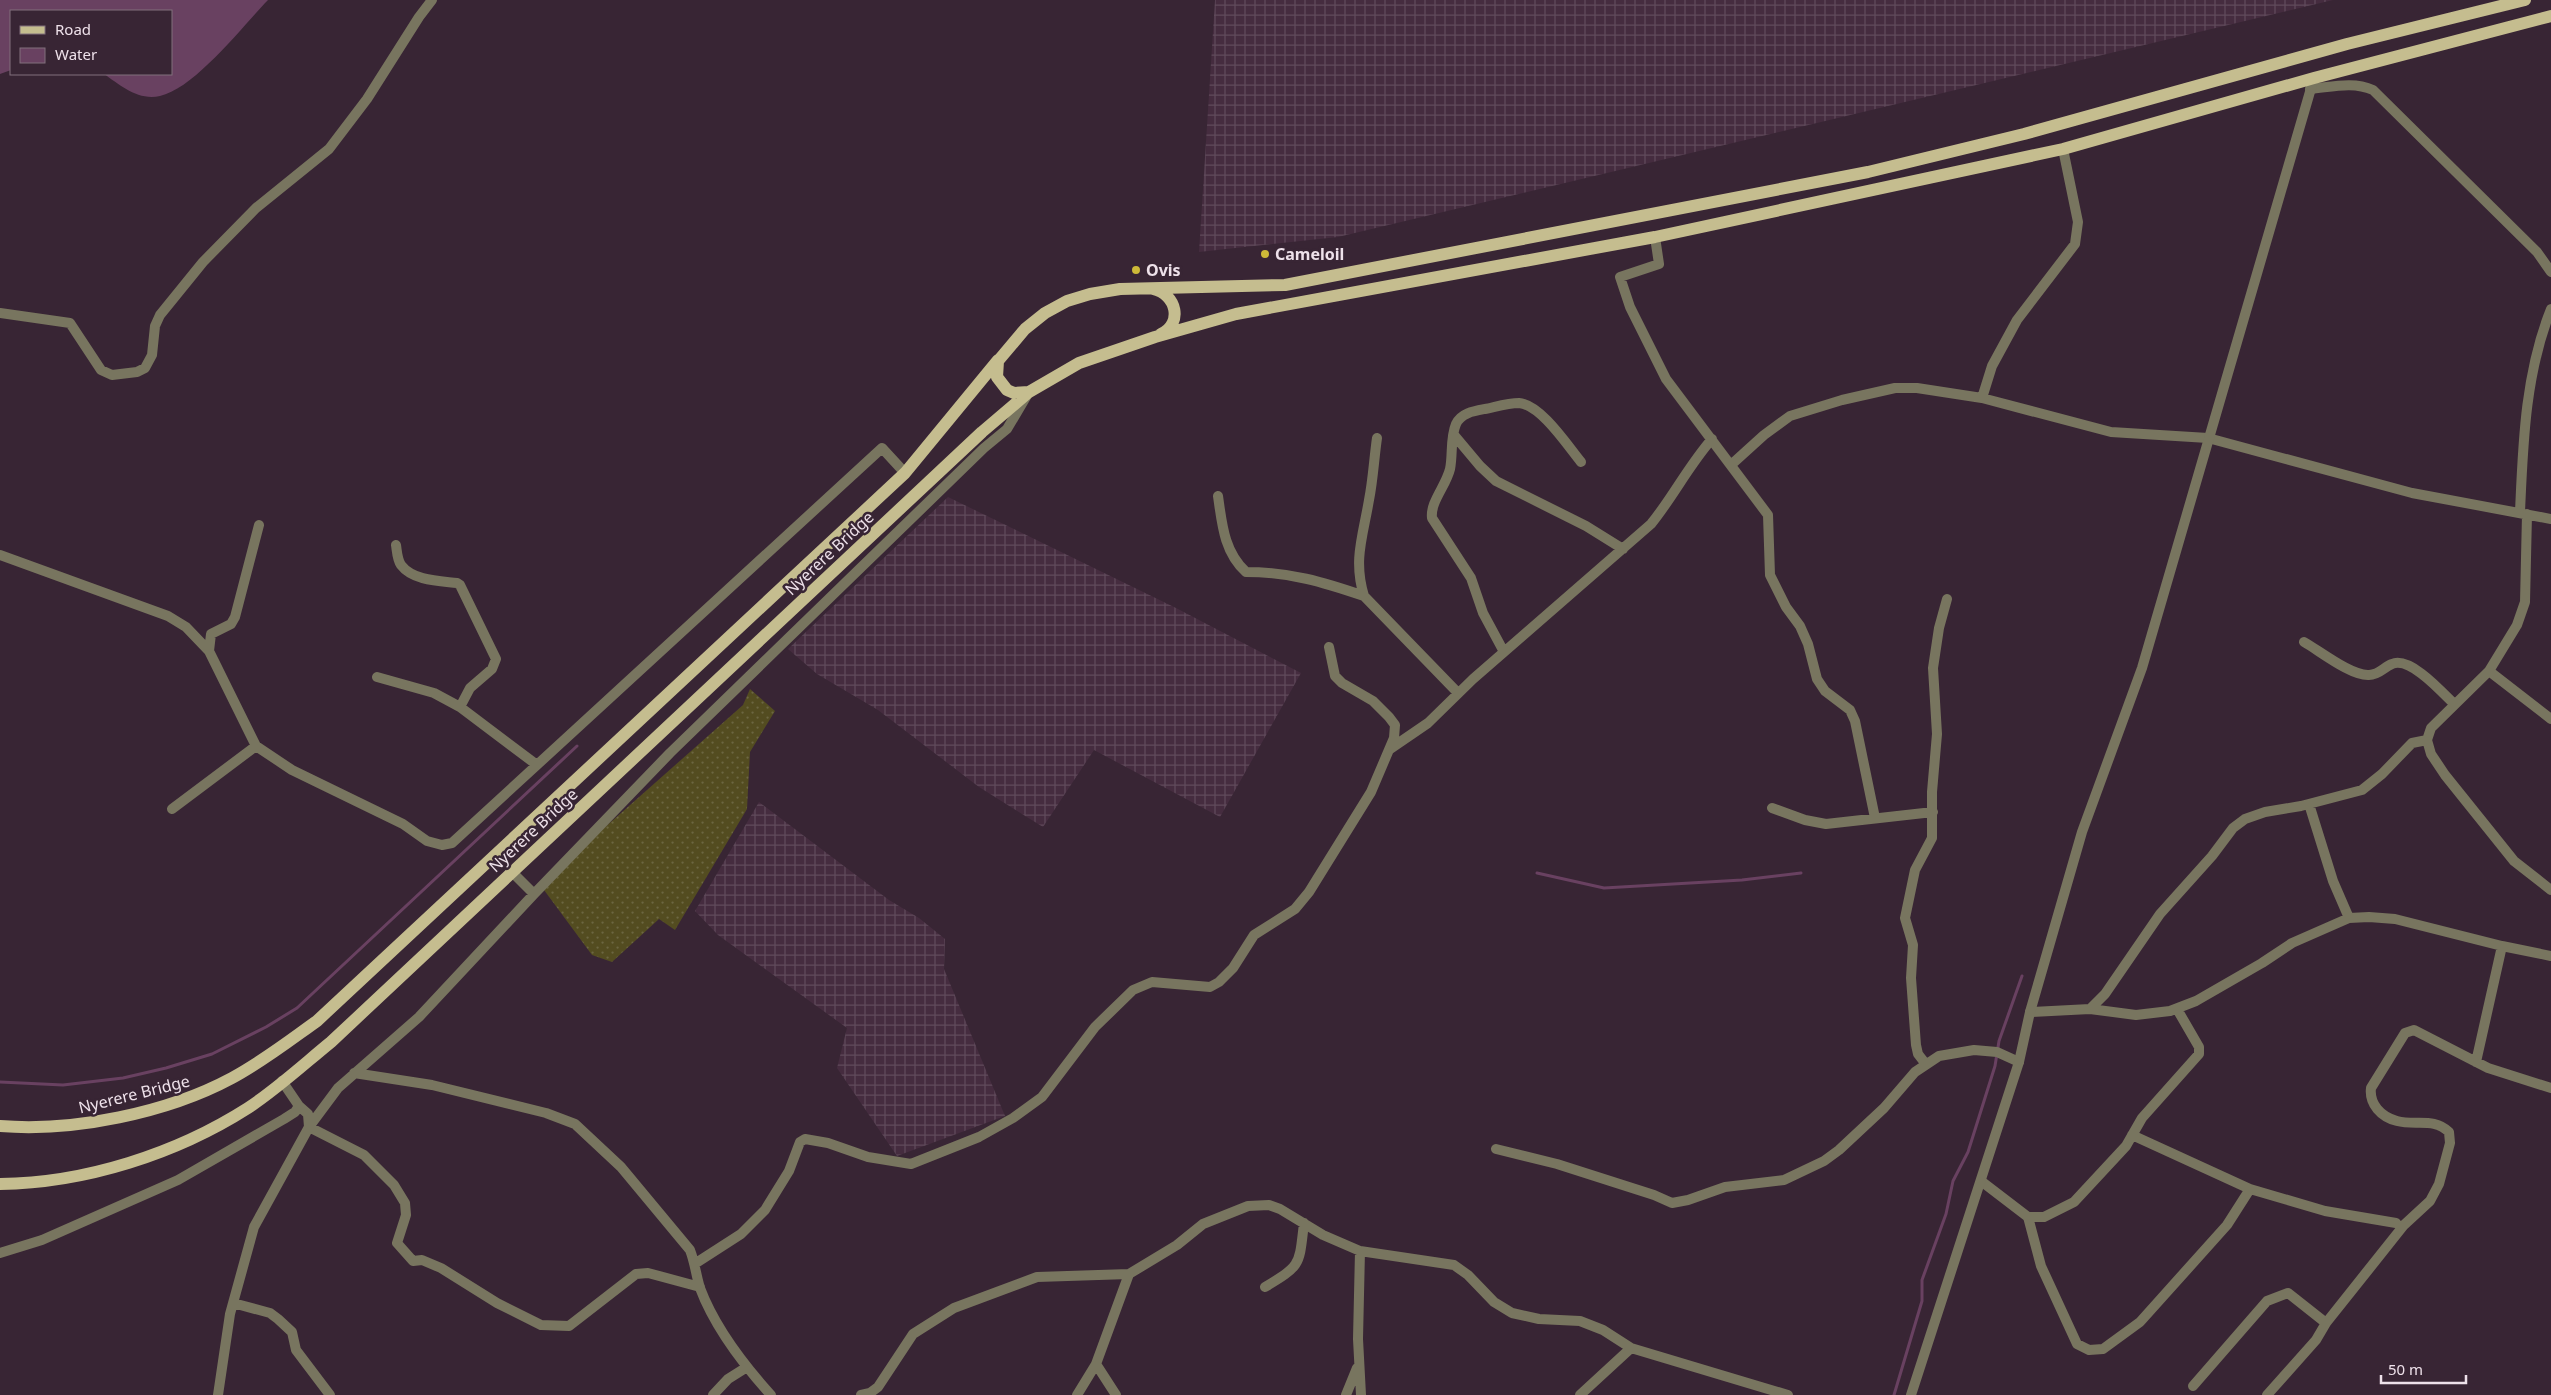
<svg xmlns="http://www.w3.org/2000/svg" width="2551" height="1395" font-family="'Noto Sans',sans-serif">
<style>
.industrial{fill:url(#industrial-grid)}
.grass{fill:url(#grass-dots)}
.water{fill:#694161}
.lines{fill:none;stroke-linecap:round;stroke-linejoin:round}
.stream{stroke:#694161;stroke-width:3}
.minor{stroke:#78755f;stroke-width:10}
.tertiary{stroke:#78755f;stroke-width:10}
.primary{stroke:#c5bd8f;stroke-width:12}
.poi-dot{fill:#cdb938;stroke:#382534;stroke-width:2}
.labels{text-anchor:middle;stroke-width:5;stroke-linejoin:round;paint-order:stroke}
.poi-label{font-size:16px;font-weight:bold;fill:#eee1ea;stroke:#382534;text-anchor:start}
.street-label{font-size:16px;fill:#eee1ea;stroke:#382534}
</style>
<defs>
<pattern id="industrial-grid" width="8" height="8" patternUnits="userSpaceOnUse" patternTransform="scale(1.25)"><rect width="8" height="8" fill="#452c3f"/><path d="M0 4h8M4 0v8" fill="none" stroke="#604a5b"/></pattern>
<pattern id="grass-dots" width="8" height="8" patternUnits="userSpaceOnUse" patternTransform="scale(1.25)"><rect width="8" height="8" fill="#534c20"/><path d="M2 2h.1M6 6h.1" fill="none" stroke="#6c6641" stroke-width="1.8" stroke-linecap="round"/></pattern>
</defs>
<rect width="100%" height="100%" fill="#382534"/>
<path class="industrial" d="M1215 0H2333L1338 237 1199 252Z
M948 497 1176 608 1301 673 1220 817 1094 750 1043 827 979 787 878 710 817 674 788 649Z
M759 802 889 900 919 918 945 939 944 969 1005 1116 897 1156 837 1068 847 1028 718 935 695 911Z"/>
<path class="grass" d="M750 689 775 711 750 752 747 809 675 930 659 919 612 962 592 955 544 890 551 875 743 705Z"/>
<path class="water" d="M0 0H268C243 26 194 89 160 96 138 101 120 85 104 74H171V11H11V70L0 74Z"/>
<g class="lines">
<path class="stream" d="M1537 873 1604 888 1742 880 1801 873
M0 1082 63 1085 123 1078 166 1068 212 1054 266 1027 297 1008 577 746
M1894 1395 1922 1301V1280L1946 1214 1953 1181 1968 1152 1995 1066 1999 1041 2022 976"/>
<path class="minor" d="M2310 89C2332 87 2353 81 2373 90L2537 252 2551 272
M1655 237 1659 264 1620 277 1630 307 1666 379 1768 515 1770 575 1786 607 1800 626 1808 644 1817 679 1825 691 1850 710 1855 721 1875 818
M0 313 70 323 101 370 112 375 137 372 145 368 152 355 155 326 160 315 203 262 256 208 329 149 367 99 419 17 432 0
M1982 398 1992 366 2017 320 2075 244 2078 222 2063 149
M1454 435 1480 466 1496 481 1586 526 1623 549
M1377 438C1374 459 1373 480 1369 500 1363 536 1353 560 1364 596L1458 693
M1732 464 1764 435 1790 416 1842 400 1895 388H1917L1982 398 2111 432 2208 438 2412 493 2551 519
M1218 496C1222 524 1224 552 1246 572 1290 572 1323 582 1364 596
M2520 512C2523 444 2525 374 2551 309
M2527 514 2525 602 2517 625 2489 671 2431 728 2427 740 2431 754 2445 775 2514 861 2551 890
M396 545C397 551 397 559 401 565 413 581 440 581 457 583L460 585 496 659 492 669 470 688 460 707
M0 555 168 616 186 627 209 651 256 746 292 770 403 824 427 841 442 845 452 843 882 448 905 473
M2304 642C2320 651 2351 676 2369 675 2379 675 2384 667 2392 664 2410 656 2442 692 2454 704
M209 651 211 634 231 624 235 617 259 525
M1504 652 1483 613 1471 578 1432 518C1430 502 1446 486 1450 469 1453 455 1450 438 1456 424 1461 413 1474 411 1485 409 1495 407 1508 403 1519 403 1541 405 1567 445 1581 462
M2489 671 2551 719
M377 677 434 693 460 707 537 765
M1390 749 1428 723 1473 679 1651 524C1673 497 1689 465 1712 439
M2309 804 2333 881 2349 918
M1772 808 1805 820 1826 824 1933 812
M172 809 256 746
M512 872 534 894
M2090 1009 2136 1015 2170 1011 2196 1001 2262 963 2292 943 2349 918 2369 917 2395 919 2502 946 2551 956
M2030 1012 2090 1009 2105 994 2160 914 2212 856 2233 828 2245 819 2265 812 2301 806 2362 790 2382 774 2412 743 2427 740
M2476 1062 2502 946
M1925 1063 1918 1054 1916 1045 1911 978 1913 945 1905 918 1915 870 1932 838V792L1937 734 1933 668 1939 628 1947 599
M354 1073 432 1085 546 1113 575 1124 621 1167 690 1250C695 1263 696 1275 700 1288 715 1328 742 1363 771 1395
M299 1106 308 1114 309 1127 364 1155 394 1185 405 1203 406 1215 397 1243 413 1261 422 1260 441 1268 497 1303 541 1325 569 1326 636 1274 648 1273 700 1287
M2132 1135 2250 1189 2325 1211 2396 1223
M1496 1149 1557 1164 1654 1195 1672 1203 1688 1200 1725 1187 1784 1180 1824 1161 1839 1150 1884 1108 1915 1072 1939 1056 1974 1050 1997 1052 2019 1062
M1981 1181 2028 1217H2044L2074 1202 2126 1146 2142 1118 2199 1054V1047L2177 1009
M2028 1217 2041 1266 2077 1344 2089 1350 2103 1349 2140 1322 2227 1225 2250 1189
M1360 1251 1358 1339 1361 1395
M0 1253 42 1240 178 1180 284 1119 295 1112 299 1106 282 1081
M696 1263 741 1234 765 1210 789 1171 800 1142 805 1139 828 1143 868 1157 911 1164 979 1137 1013 1118 1042 1097 1095 1027 1133 990 1152 982 1210 987 1219 982 1233 968 1254 935 1295 909 1309 892 1371 792 1394 738 1395 725 1389 717 1373 701 1342 683 1335 676 1329 647
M1265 1287C1302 1265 1299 1265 1304 1223
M233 1303 270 1313 278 1319 292 1332 296 1350 330 1395
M1096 1364 1116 1395
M2193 1386 2267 1301 2288 1293 2326 1323
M218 1395 230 1314 254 1227 309 1127 338 1088 419 1017 534 894 670 753 984 448 1007 429 1026 397
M713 1395 728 1379 747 1367
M861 1395 870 1393 878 1387 913 1334 954 1308 1037 1277 1129 1274
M1077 1395 1096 1364 1129 1274 1177 1245 1203 1224 1248 1206 1269 1205 1280 1209 1323 1235 1360 1251 1454 1265 1468 1275 1494 1302 1512 1313 1539 1319 1580 1321 1603 1330 1631 1348 1788 1395
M1346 1395 1357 1368
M1580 1395 1631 1348
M2267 1395 2316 1340 2326 1323 2404 1225 2430 1201 2439 1184 2450 1143 2449 1132C2434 1117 2416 1126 2397 1121 2381 1117 2369 1104 2371 1088L2405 1033 2414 1030 2488 1068 2551 1088"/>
<path class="tertiary" d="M1911 1395 2019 1062 2030 1012 2082 832 2142 668 2314 78"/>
<path class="primary" d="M2525 0 2347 44 2024 134 1868 172 1285 285 1120 289 1090 294 1067 301 1045 313 1025 329 998 361 997 377 1007 390 1014 393 1029 392 1079 363 1155 337 1236 314 1655 237 2063 149 2314 78 2551 16
M1153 289C1177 294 1183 324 1161 334
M0 1126C73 1132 167 1113 232 1078 262 1062 289 1041 317 1021L905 473 998 360
M0 1184C85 1183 176 1154 248 1108 277 1089 304 1064 331 1042L982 432 1029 392"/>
</g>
<g class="poi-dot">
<circle cx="1265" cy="254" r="5"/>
<circle cx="1136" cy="270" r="5"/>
</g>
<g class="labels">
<g class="poi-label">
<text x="1275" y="260">Cameloil</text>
<text x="1146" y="276">Ovis</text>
</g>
<g class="street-label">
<text transform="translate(829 553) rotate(-43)" y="6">Nyerere Bridge</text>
<text transform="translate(533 830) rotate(-43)" y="6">Nyerere Bridge</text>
<text transform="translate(134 1094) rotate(-14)" y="6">Nyerere Bridge</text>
</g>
</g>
<rect x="10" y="10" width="162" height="65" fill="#382534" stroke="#81707d"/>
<rect x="20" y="26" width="25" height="8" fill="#c5bd8f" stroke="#81707d"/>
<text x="55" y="35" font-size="15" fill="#eee1ea">Road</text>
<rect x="20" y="48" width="25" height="15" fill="#694161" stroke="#81707d"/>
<text x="55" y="60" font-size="15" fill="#eee1ea">Water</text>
<path d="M2381 1375v8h85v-8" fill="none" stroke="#eee1ea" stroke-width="2.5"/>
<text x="2388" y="1375" font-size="15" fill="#eee1ea" stroke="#382534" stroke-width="4" paint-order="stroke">50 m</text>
</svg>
